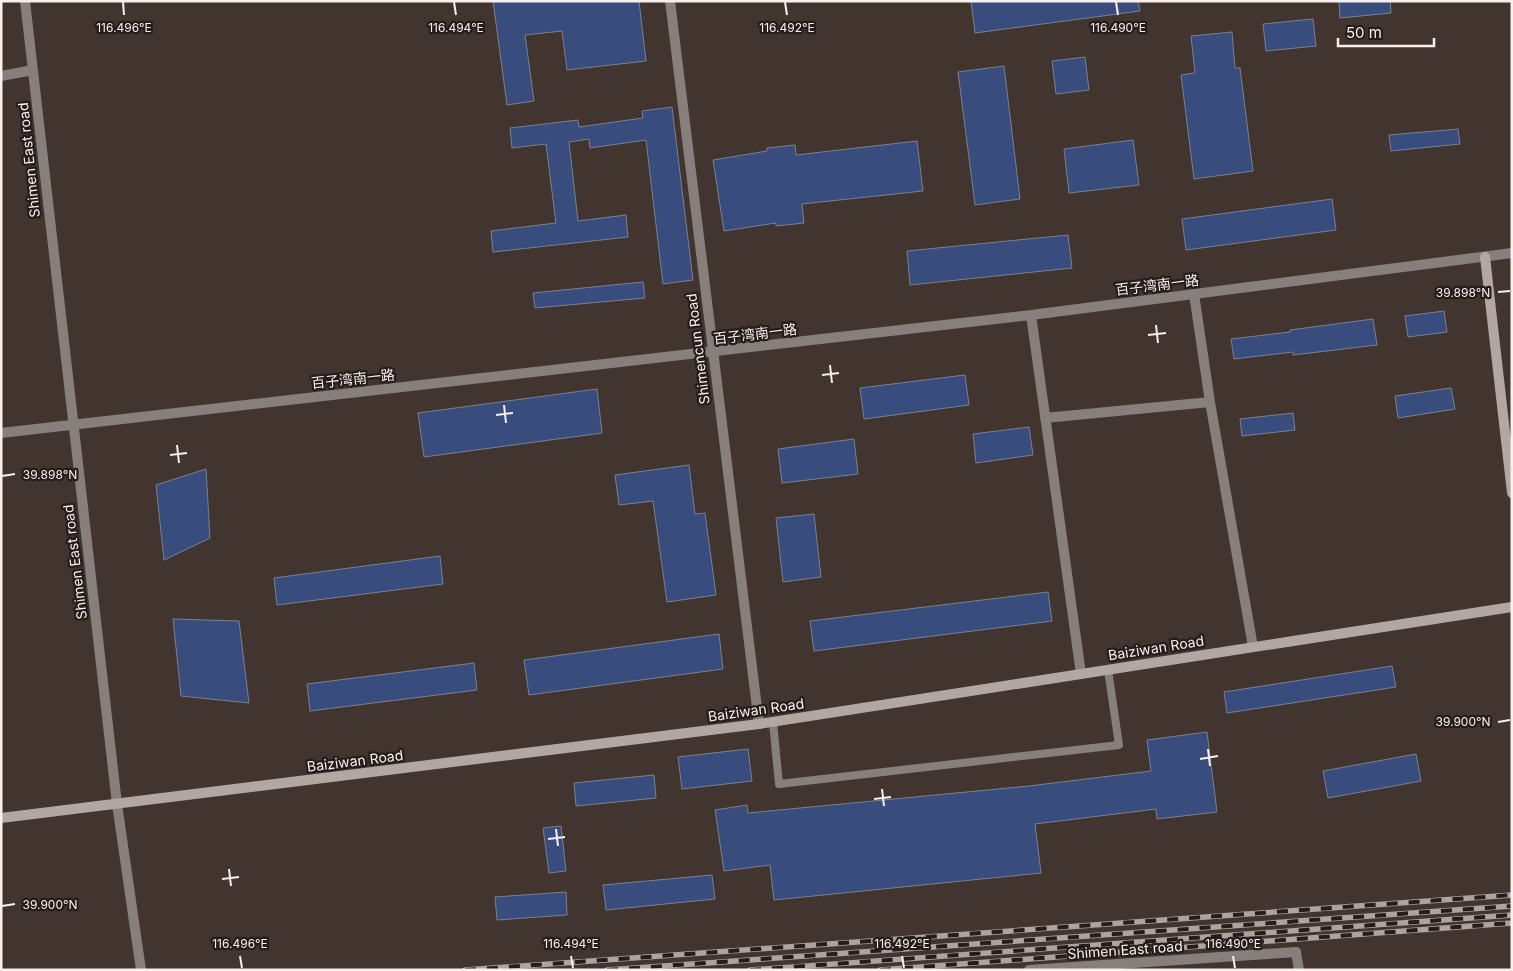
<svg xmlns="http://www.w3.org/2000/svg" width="1513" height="971" font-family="Inter,'Noto Sans SC',sans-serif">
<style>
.building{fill:#384c7d;stroke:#7b818f}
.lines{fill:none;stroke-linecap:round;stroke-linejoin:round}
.lane{stroke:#877f7c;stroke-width:8}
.street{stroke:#877f7c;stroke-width:10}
.secondary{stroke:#b3a7a3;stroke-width:10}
.rail-casing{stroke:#aea39f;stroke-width:5.5}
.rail{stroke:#241d1b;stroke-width:4;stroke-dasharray:11;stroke-linecap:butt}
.ticks{fill:none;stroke:#f9efec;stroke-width:2}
.labels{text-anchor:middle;stroke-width:4.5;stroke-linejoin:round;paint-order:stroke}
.street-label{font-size:14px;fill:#f9efec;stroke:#241d1b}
.ticks-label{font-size:12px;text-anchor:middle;fill:#f9efec;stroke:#241d1b;stroke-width:4.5;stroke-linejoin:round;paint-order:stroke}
</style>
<rect width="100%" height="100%" fill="#42342f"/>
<path class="building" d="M493 1H639L646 61 567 70 562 31 525 35 534 101 507 105Z
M971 1H1138L1140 11 975 33Z
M1339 1H1390L1391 13 1340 18Z
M1313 19 1316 46 1266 51 1263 24Z
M1232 32 1235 68H1240L1253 171 1194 179 1181 75 1195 73 1191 36Z
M1085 57 1089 90 1056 94 1052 61Z
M1004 66 1020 199 975 205 958 72Z
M672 107 693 280 663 284 646 140 590 148 589 139 569 142 578 221 626 215 628 237 493 252 491 231 556 223 546 144 512 148 510 128 578 120 579 127 643 118 642 111Z
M1458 129 1460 144 1391 151 1389 135Z
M1133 140 1139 185 1069 193 1064 149Z
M917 141 923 191 802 204 804 223 776 226V223L724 231 713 160 767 151V148L795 145 796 155Z
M1332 199 1336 230 1186 250 1182 219Z
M1068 235 1072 268 910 285 907 251Z
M643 282 645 298 535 308 533 293Z
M1444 311 1447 332 1408 337 1405 316Z
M1373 319 1377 345 1293 355V352L1234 359 1231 339 1290 332V330Z
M965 375 969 405 864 419 860 388Z
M1451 388 1455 409 1398 418 1395 396Z
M597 389 602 433 424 457 418 413Z
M1293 413 1295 430 1242 436 1240 419Z
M1029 427 1033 455 976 463 973 434Z
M854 439 858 474 782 483 778 449Z
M689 465 695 514 705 513 716 595 667 602 653 501 619 505 615 475Z
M206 469 210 538 164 560 156 485Z
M814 514 821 577 783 582 776 518Z
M440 556 443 584 277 605 274 578Z
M1048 592 1052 621 814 651 810 621Z
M173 619 239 621 249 703 181 696Z
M719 634 723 669 529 695 524 660Z
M474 663 477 690 310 711 307 684Z
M1392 666 1396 687 1227 713 1224 692Z
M1207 732 1217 812 1157 819 1156 809 1035 824 1041 873 774 900 770 865 724 871 715 810 747 805 748 813 1029 786 1151 771 1147 740Z
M748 749 752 781 682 789 678 757Z
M1416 754 1421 781 1328 798 1323 771Z
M654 775 656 798 576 806 574 783Z
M561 826 566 871 549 873 543 828Z
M712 875 715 899 606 910 603 885Z
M566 892 567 915 497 920 495 897Z"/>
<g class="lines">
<path class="lane" d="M773 722 779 784 1119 745 1108 670"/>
<path class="street" d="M25 1 117 804 141 970
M670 1 759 724
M1 76 33 70
M1194 294 1210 402 1253 647
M1031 315 1081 674
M1045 418 1210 402
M1 433 1031 315 1512 253
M1029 970 1296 952 1299 970"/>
<path class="secondary" d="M1485 257 1512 493
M1 818 759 724 1512 607"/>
<g class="rail-casing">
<path id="rail" d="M465 970 1512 895
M607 970 1512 906
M750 970 1512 915
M880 970 1512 923"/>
</g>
<use href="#rail" class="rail"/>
</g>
<path class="ticks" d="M123 2 124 15M454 2 456 15M785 2 787 15M1116 2 1118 15M1498 292 1510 291M1156 325 1158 343M1148 335 1166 333M830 365 832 383M822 375 839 373M504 405 506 423M496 415 513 413M177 445 179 463M170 455 187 453M2 476 15 474M1498 722 1510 720M1208 749 1210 766M1200 759 1218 756M882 789 884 806M874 799 891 797M556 829 558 846M548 839 565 837M229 869 231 886M222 879 239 877M2 906 15 904M240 956 242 968M571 956 573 968M902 956 904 968M1233 956 1235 968"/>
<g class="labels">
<g class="street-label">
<text transform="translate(29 160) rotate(-96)" y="5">Shimen East road</text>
<text transform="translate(1157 285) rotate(-7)" y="5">百子湾南一路</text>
<text transform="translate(755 334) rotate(-7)" y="5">百子湾南一路</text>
<text transform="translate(698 349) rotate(-97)" y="5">Shimencun Road</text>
<text transform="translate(353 379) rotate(-6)" y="5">百子湾南一路</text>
<text transform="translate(75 562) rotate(-97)" y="5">Shimen East road</text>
<text transform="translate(1156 648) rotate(-9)" y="5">Baiziwan Road</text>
<text transform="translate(756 710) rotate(-8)" y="5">Baiziwan Road</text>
<text transform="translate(355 761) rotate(-7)" y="5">Baiziwan Road</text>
<text transform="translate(1125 950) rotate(-4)" y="5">Shimen East road</text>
</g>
</g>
<g class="ticks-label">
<text x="124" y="32">116.496°E</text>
<text x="456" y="32">116.494°E</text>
<text x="787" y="32">116.492°E</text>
<text x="1118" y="32">116.490°E</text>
<text x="1463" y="297">39.898°N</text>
<text x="50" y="479">39.898°N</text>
<text x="1463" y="726">39.900°N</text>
<text x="50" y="909">39.900°N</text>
<text x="240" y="948">116.496°E</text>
<text x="571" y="948">116.494°E</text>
<text x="902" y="948">116.492°E</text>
<text x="1233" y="948">116.490°E</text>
</g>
<rect width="1513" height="971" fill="none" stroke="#f9efec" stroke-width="5"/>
<path d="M1338 38v8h96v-8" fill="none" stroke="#f9efec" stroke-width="2.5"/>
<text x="1346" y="38" font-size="15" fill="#f9efec" stroke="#241d1b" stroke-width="4" paint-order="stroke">50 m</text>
</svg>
